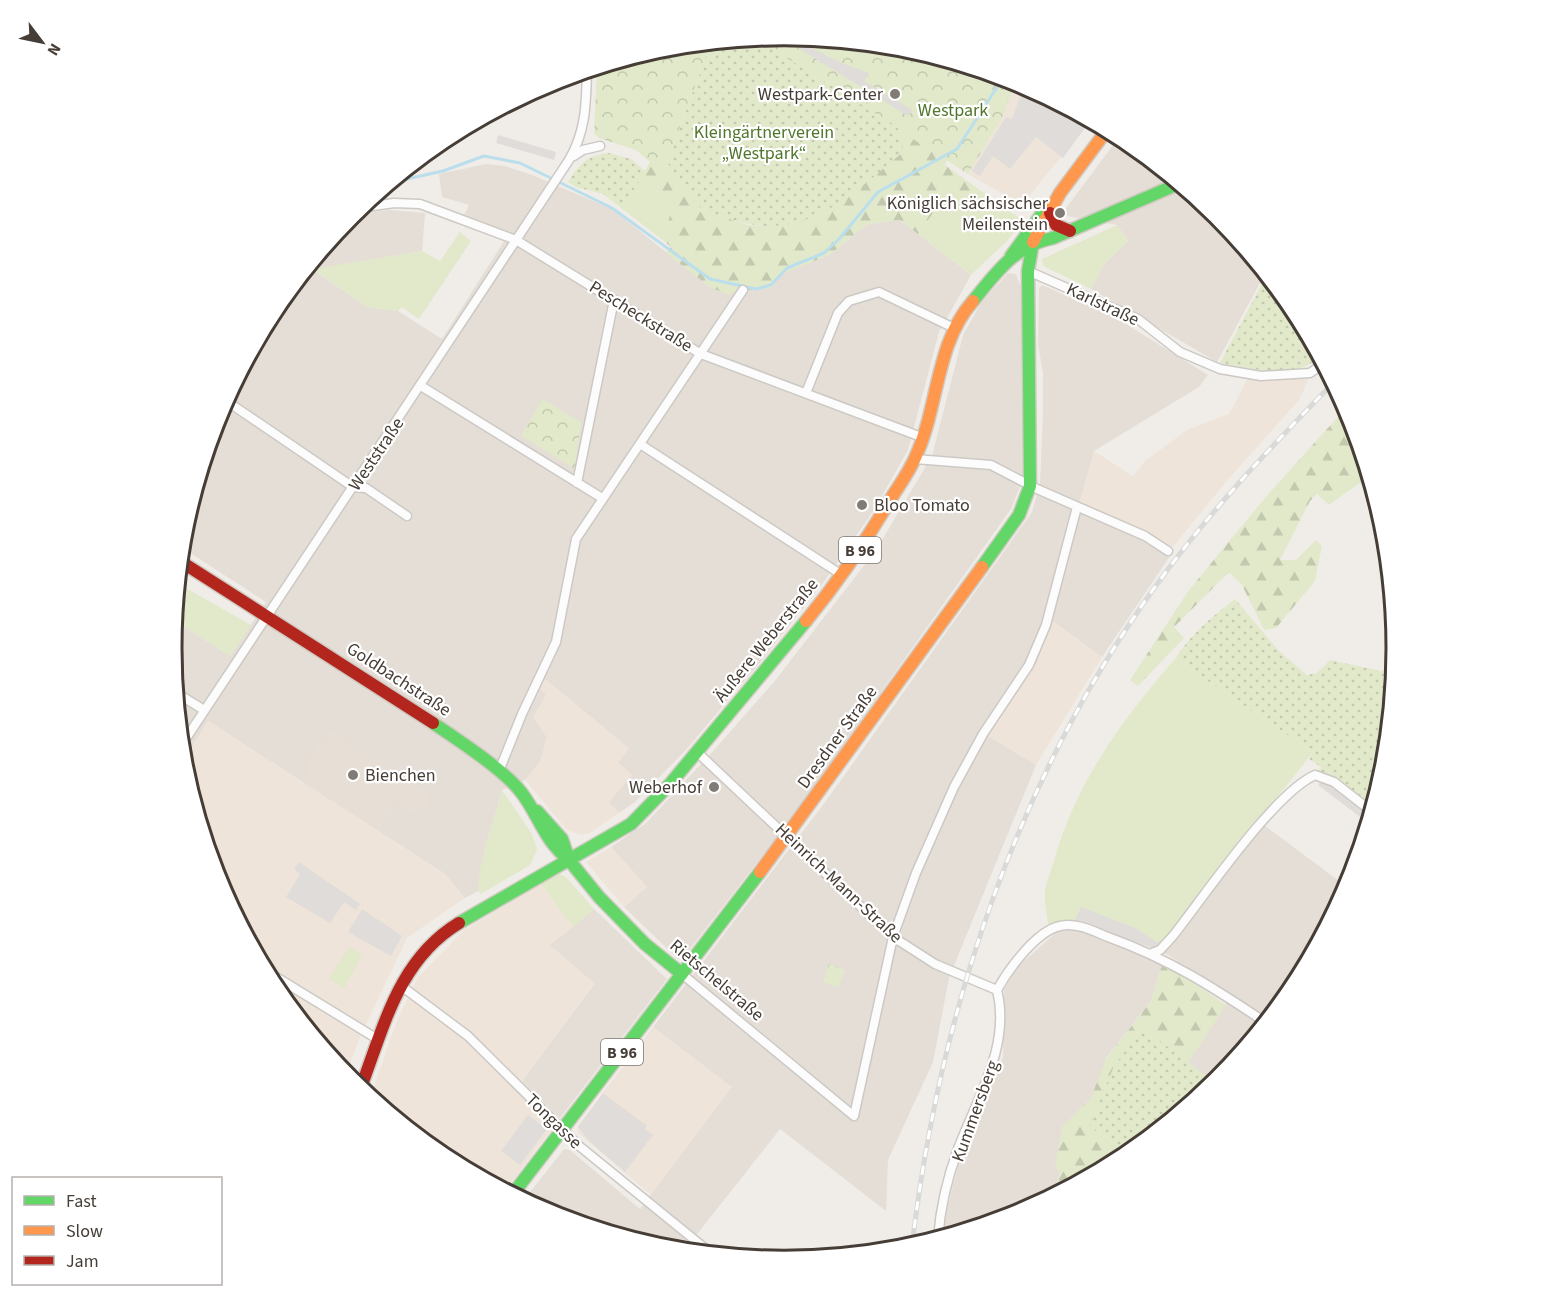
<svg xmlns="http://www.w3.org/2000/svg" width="1567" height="1297" font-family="'Source Sans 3',sans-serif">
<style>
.residential{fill:#e4ded7}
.commercial{fill:#efe4d9}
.education{fill:#e7dfd5}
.grass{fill:#e1e9ca}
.forest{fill:url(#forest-firs)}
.park{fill:url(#park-crowns)}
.garden{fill:url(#garden-dots)}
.parking{fill:#dfdcd9}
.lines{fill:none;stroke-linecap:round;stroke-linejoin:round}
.stream{stroke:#bbdeec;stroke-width:3}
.street-casing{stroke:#ccc9c5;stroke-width:11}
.fast-casing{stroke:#cfc9c1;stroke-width:15}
.slow-casing{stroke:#cfc9c1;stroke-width:15}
.jam-casing{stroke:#cfc9c1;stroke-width:15}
.street{stroke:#fdfcfc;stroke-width:8}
.fast{stroke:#63d668;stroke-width:12}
.slow{stroke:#ff974d;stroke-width:12}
.jam{stroke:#b3261e;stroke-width:12}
.rail-casing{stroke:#d9d9d8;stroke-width:5}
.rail{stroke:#fff;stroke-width:3;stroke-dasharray:9;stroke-linecap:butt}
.poi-dot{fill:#817b75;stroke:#fff;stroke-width:2}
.labels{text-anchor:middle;stroke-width:4.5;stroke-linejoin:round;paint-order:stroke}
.shield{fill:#fff;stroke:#7d7772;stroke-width:1.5}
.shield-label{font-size:16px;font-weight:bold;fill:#453d36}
.poi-label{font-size:18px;fill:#453d36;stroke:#fff;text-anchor:end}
.park-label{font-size:18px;fill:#50762b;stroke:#fff}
.street-label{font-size:18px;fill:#453d36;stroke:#fff}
.rim{fill:none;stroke:#453d36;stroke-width:3}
</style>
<defs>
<pattern id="forest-firs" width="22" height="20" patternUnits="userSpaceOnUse" patternTransform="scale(1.5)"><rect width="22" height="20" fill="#e1e9ca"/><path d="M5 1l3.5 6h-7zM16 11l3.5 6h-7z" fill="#c2c9ae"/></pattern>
<pattern id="park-crowns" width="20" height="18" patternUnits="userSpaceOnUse" patternTransform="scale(1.5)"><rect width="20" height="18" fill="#e1e9ca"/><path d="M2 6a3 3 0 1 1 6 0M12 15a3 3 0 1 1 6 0" fill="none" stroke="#c2c9ae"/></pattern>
<pattern id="garden-dots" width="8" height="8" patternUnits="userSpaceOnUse" patternTransform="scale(1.5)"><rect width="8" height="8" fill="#e1e9ca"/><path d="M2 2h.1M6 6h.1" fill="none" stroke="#c2c9ae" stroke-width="1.8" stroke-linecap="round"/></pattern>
</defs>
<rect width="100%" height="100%" fill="#f0ede9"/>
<path class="residential" d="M1119 137 1217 216 1265 274 1217 362 1091 289 1104 264 1128 241 1117 225 1061 215Z
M486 164 505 166 532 175 612 209 710 287 744 288 829 255 868 224 900 220 971 275 939 332 908 450 874 510 823 583 758 665 685 751 635 802 619 813 608 802 632 775 618 763 628 748 545 679 547 738 540 762 525 780 502 790 483 859 478 891 465 898 445 874 208 721 182 763 171 648 174 620 230 656 266 602 181 547 183 529 218 414 274 308 351 215 390 210 425 213 422 251 314 270 367 307 398 311 442 339 508 235 464 215 469 205 442 197 439 174Z
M1008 273 1016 274 1021 287 1022 471 1021 484 1011 509 790 820 683 958 678 959 624 907 647 887 611 847 646 823 714 750 774 682 876 550 932 456 963 335 981 303Z
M1042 285 1113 316 1208 375 1199 387 1094 451 1078 509 1172 553 1102 657 1051 620 1037 662 989 736 1036 765 949 978 933 1062 888 1160 886 1211 780 1129 687 1247 693 1252 664 1249 549 1214 523 1201 564 1149 570 1150 640 1209 731 1087 653 1027 826 801 1032 512 1040 484 1043 414V374L1038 344 1039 288Z
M1264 825 1347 887 1293 989 1215 1083 1188 1063 1231 995 1163 952Z
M594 909 667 979 560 1118 522 1081 594 984 549 945Z
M1081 929 1163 962 1151 1001 1106 1058 1114 1066 1060 1174 1053 1196 1018 1215 939 1238 959 1163 1003 1057 1004 990 1016 968 1058 931Z"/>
<path class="commercial" d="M1015 82 1090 121 1022 205 968 174 1002 118Z
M1310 376 1299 400 1224 484 1173 547 1080 502 1094 451 1133 476 1145 461 1187 430 1229 414 1248 378Z
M1051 620 1102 657 1036 765 989 736 1037 662Z
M545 679 629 748 618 763 632 775 609 802 619 813 590 833 581 835 567 830 525 780 540 762 547 738 533 717 546 695 539 688Z
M208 721 445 874 465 898 407 938 360 1037 345 1076 274 988 218 883 182 763Z
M611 847 647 887 624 907 586 862Z
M541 884 573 927 550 945 594 983 522 1081 560 1118 505 1191 443 1158 370 1098 396 1023 418 977 463 931Z
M653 1027 732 1087 651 1195 578 1133V1126Z"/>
<path class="education" d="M328 729 431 795 427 807 414 815 397 804 379 831 302 781 310 769 304 765Z"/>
<path class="grass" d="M640 179 653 187 672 205 664 241 621 208Z
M984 193 1022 220 1007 241 971 275 918 234 937 206Z
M1117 225 1128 241 1104 264 1091 289 1043 266 1042 259Z
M460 232 471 241 419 319 402 307 398 311 367 307 313 269 422 251 440 261Z
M177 583 251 625 230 656 174 620Z
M1175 659 1313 752 1161 945 1153 948 1075 920 1048 924C1047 914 1044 902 1045 892 1046 882 1051 871 1054 861 1075 784 1123 718 1175 659Z
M502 790 532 834 537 850 530 865 481 894 478 891C479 857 493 823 502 790Z
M560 874 566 877 594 909 573 927 541 884Z
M349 947 362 955 344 989 329 979Z"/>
<path class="forest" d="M896 126 947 160 945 165 984 193 938 206 918 234 900 220 868 224 829 255 781 274 773 287C755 292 746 287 729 295L710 287 666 253 671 247 664 241 672 205 653 187 640 179 650 162H667L703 210 748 225 770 226 803 220 900 131Z
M1346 408 1356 434 1349 443 1360 450 1368 477 1329 505 1317 494 1310 501 1280 560H1296L1316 540 1322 546 1315 581 1276 628 1264 630 1242 585 1229 572 1174 627 1184 638 1138 686 1130 680 1189 590 1270 492Z
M1163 962 1226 1005 1188 1063 1142 1029 1091 1128 1129 1153 1053 1196 1060 1174 1055 1166 1062 1127 1091 1098 1106 1059 1151 1001Z"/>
<path class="park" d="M784 36 903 48 1015 82 1002 118 968 174 756 39Z
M711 43 667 162H650L636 150 599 138 594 133 597 68 664 48Z
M542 399 581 422 575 469 521 436Z
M829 964 845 970 839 987 823 982Z"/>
<path class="garden" d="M756 39 896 126 903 139 902 153C850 196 803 244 730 219 722 216 711 214 704 210 693 203 676 174 667 162L711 43Z
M609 153 631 159 646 172 621 208 603 194 576 187 568 182C579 164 588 155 609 153Z
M1266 276 1293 309 1318 356C1300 382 1246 367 1220 363Z
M1235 599 1279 651 1307 675 1317 673 1330 660 1381 671 1392 664 1394 632 1396 649 1384 768 1372 810 1316 773 1321 767 1309 759 1313 752 1175 659C1191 634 1212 617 1235 599Z
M1143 1028 1215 1083 1129 1153 1091 1128 1090 1125 1114 1066Z"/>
<path class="parking" d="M779 36 802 38 800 42 841 63 869 73 864 81 912 110 908 116Z
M1024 86 1090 121 1063 158 1036 137 1010 169 993 156 980 176 972 171 1006 117 1012 119Z
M498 135 556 152 554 160 496 143Z
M1322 780 1331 783 1371 813 1368 823 1318 785Z
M299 862 360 904 356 910 344 902 330 923 286 897 300 874 294 869Z
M1081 907 1135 928 1161 945 1153 948 1075 920Z
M362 909 402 936 391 956 348 932Z
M603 1093 647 1126 645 1129 653 1135 625 1172 589 1141 578 1127Z
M528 1115 547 1129 520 1165 501 1151Z"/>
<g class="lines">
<path class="stream" d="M389 183 443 171 484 156 520 163 612 208 710 279 756 289 771 285 787 268 824 253 840 238 878 192 957 149 1003 78"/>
<g class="street-casing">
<path id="street" d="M574 156 583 150 600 146
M359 208 394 203 420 204 516 240 701 354 924 438
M1028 271 1138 319 1180 352 1220 369 1261 376 1310 373 1323 364
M421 386 602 498
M806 393 838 313 849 301 879 292 954 328
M225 400 353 487 366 488 407 516
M640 444 842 575
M915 459 991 465 1037 489 1145 536 1168 551
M577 483 614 300
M175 692 204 710
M181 746 569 160C586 131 586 104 587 71
M697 752 893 937 935 964 997 990
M499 771 522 714 556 642 576 539 743 290
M1152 953 1160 950 1172 937C1204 897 1273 794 1315 775L1334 782 1371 811
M263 969 379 1040
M682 974 854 1116 893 937 916 873 954 787 983 734 1029 665 1046 625 1077 507
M400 985 468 1036 578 1145 712 1254
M938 1239C940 1210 948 1176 958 1149 977 1098 1011 1046 997 990 1008 970 1036 931 1060 926 1076 922 1093 931 1108 937 1171 960 1211 986 1265 1022"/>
</g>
<g class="fast-casing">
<path id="fast" d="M1011 256 1047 207
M973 301C997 272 1014 246 1053 238L1178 184
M982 567 1019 515 1030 486 1028 271 1033 242
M433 723C457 739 504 770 521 792 540 817 543 839 569 860
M537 811 562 839 569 860 599 897 645 944 682 974
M459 923 631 824 670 784 806 621
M512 1195 760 872"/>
</g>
<g class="slow-casing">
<path id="slow" d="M1033 242 1060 193 1107 130
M806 621C838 582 866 541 892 497 900 484 909 472 915 458 939 407 935 344 973 301
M760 872 982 567"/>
</g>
<g class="jam-casing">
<path id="jam" d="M1050 213 1056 225 1070 231
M180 561 433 723
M360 1090C384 1027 398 960 459 923"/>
</g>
<use href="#street" class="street"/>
<use href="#fast" class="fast"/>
<use href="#slow" class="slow"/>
<use href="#jam" class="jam"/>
<g class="rail-casing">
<path id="rail" d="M912 1246C939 1014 1017 779 1155 587 1207 514 1270 448 1333 383"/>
</g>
<use href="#rail" class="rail"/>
</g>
<g class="poi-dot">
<circle cx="895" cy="94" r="6"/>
<circle cx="1060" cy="213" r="6"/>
<circle cx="862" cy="505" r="6"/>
<circle cx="353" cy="775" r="6"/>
<circle cx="714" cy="787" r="6"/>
</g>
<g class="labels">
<g class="shield">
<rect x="839" y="537" width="42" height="26" rx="4.5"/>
<rect x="601" y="1039" width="42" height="26" rx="4.5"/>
</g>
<g class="shield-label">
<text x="860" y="556">B 96</text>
<text x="622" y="1058">B 96</text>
</g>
<g class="poi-label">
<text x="883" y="100">Westpark-Center</text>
<text x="1048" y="209">Königlich sächsischer<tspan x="1048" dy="21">Meilenstein</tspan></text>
<text x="874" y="511" text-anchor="start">Bloo Tomato</text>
<text x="365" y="781" text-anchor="start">Bienchen</text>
<text x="702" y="793">Weberhof</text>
</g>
<g class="park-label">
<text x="953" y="116">Westpark</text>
<text x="764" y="138">Kleingärtnerverein<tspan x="764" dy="21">„Westpark“</tspan></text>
</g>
<g class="street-label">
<text transform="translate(1103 304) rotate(25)" y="6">Karlstraße</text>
<text transform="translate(641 316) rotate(32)" y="6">Pescheckstraße</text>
<text transform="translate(376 454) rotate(-56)" y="6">Weststraße</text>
<text transform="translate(766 640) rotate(-51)" y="6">Äußere Weberstraße</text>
<text transform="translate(399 679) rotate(33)" y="6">Goldbachstraße</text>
<text transform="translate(837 737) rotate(-54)" y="6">Dresdner Straße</text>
<text transform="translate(839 883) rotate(43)" y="6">Heinrich-Mann-Straße</text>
<text transform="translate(717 980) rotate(40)" y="6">Rietschelstraße</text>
<text transform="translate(975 1111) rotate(-70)" y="6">Kummersberg</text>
<text transform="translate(554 1121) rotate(44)" y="6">Tongasse</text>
</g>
</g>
<path d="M0 0H1567V1297H0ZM182 648a602 602 0 1 1 1204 0a602 602 0 1 1-1204 0Z" fill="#fff" fill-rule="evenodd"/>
<path class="rim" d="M182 648a602 602 0 1 1 1204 0a602 602 0 1 1-1204 0Z"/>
<rect x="12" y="1177" width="210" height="108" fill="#ffffff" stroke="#b5b1af" stroke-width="1.5"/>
<rect x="24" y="1196" width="30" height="9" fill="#63d668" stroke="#b5b1af" stroke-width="1.5"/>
<text x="66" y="1207" font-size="18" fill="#453d36">Fast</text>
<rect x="24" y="1226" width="30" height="9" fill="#ff974d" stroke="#b5b1af" stroke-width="1.5"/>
<text x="66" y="1237" font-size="18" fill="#453d36">Slow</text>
<rect x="24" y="1256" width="30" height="9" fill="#b3261e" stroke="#b5b1af" stroke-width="1.5"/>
<text x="66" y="1267" font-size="18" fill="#453d36">Jam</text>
<g transform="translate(42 42) rotate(122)" stroke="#ffffff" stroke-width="4.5" paint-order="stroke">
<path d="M0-4.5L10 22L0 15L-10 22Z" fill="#453d36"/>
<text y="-9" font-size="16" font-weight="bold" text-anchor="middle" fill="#453d36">N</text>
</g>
</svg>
